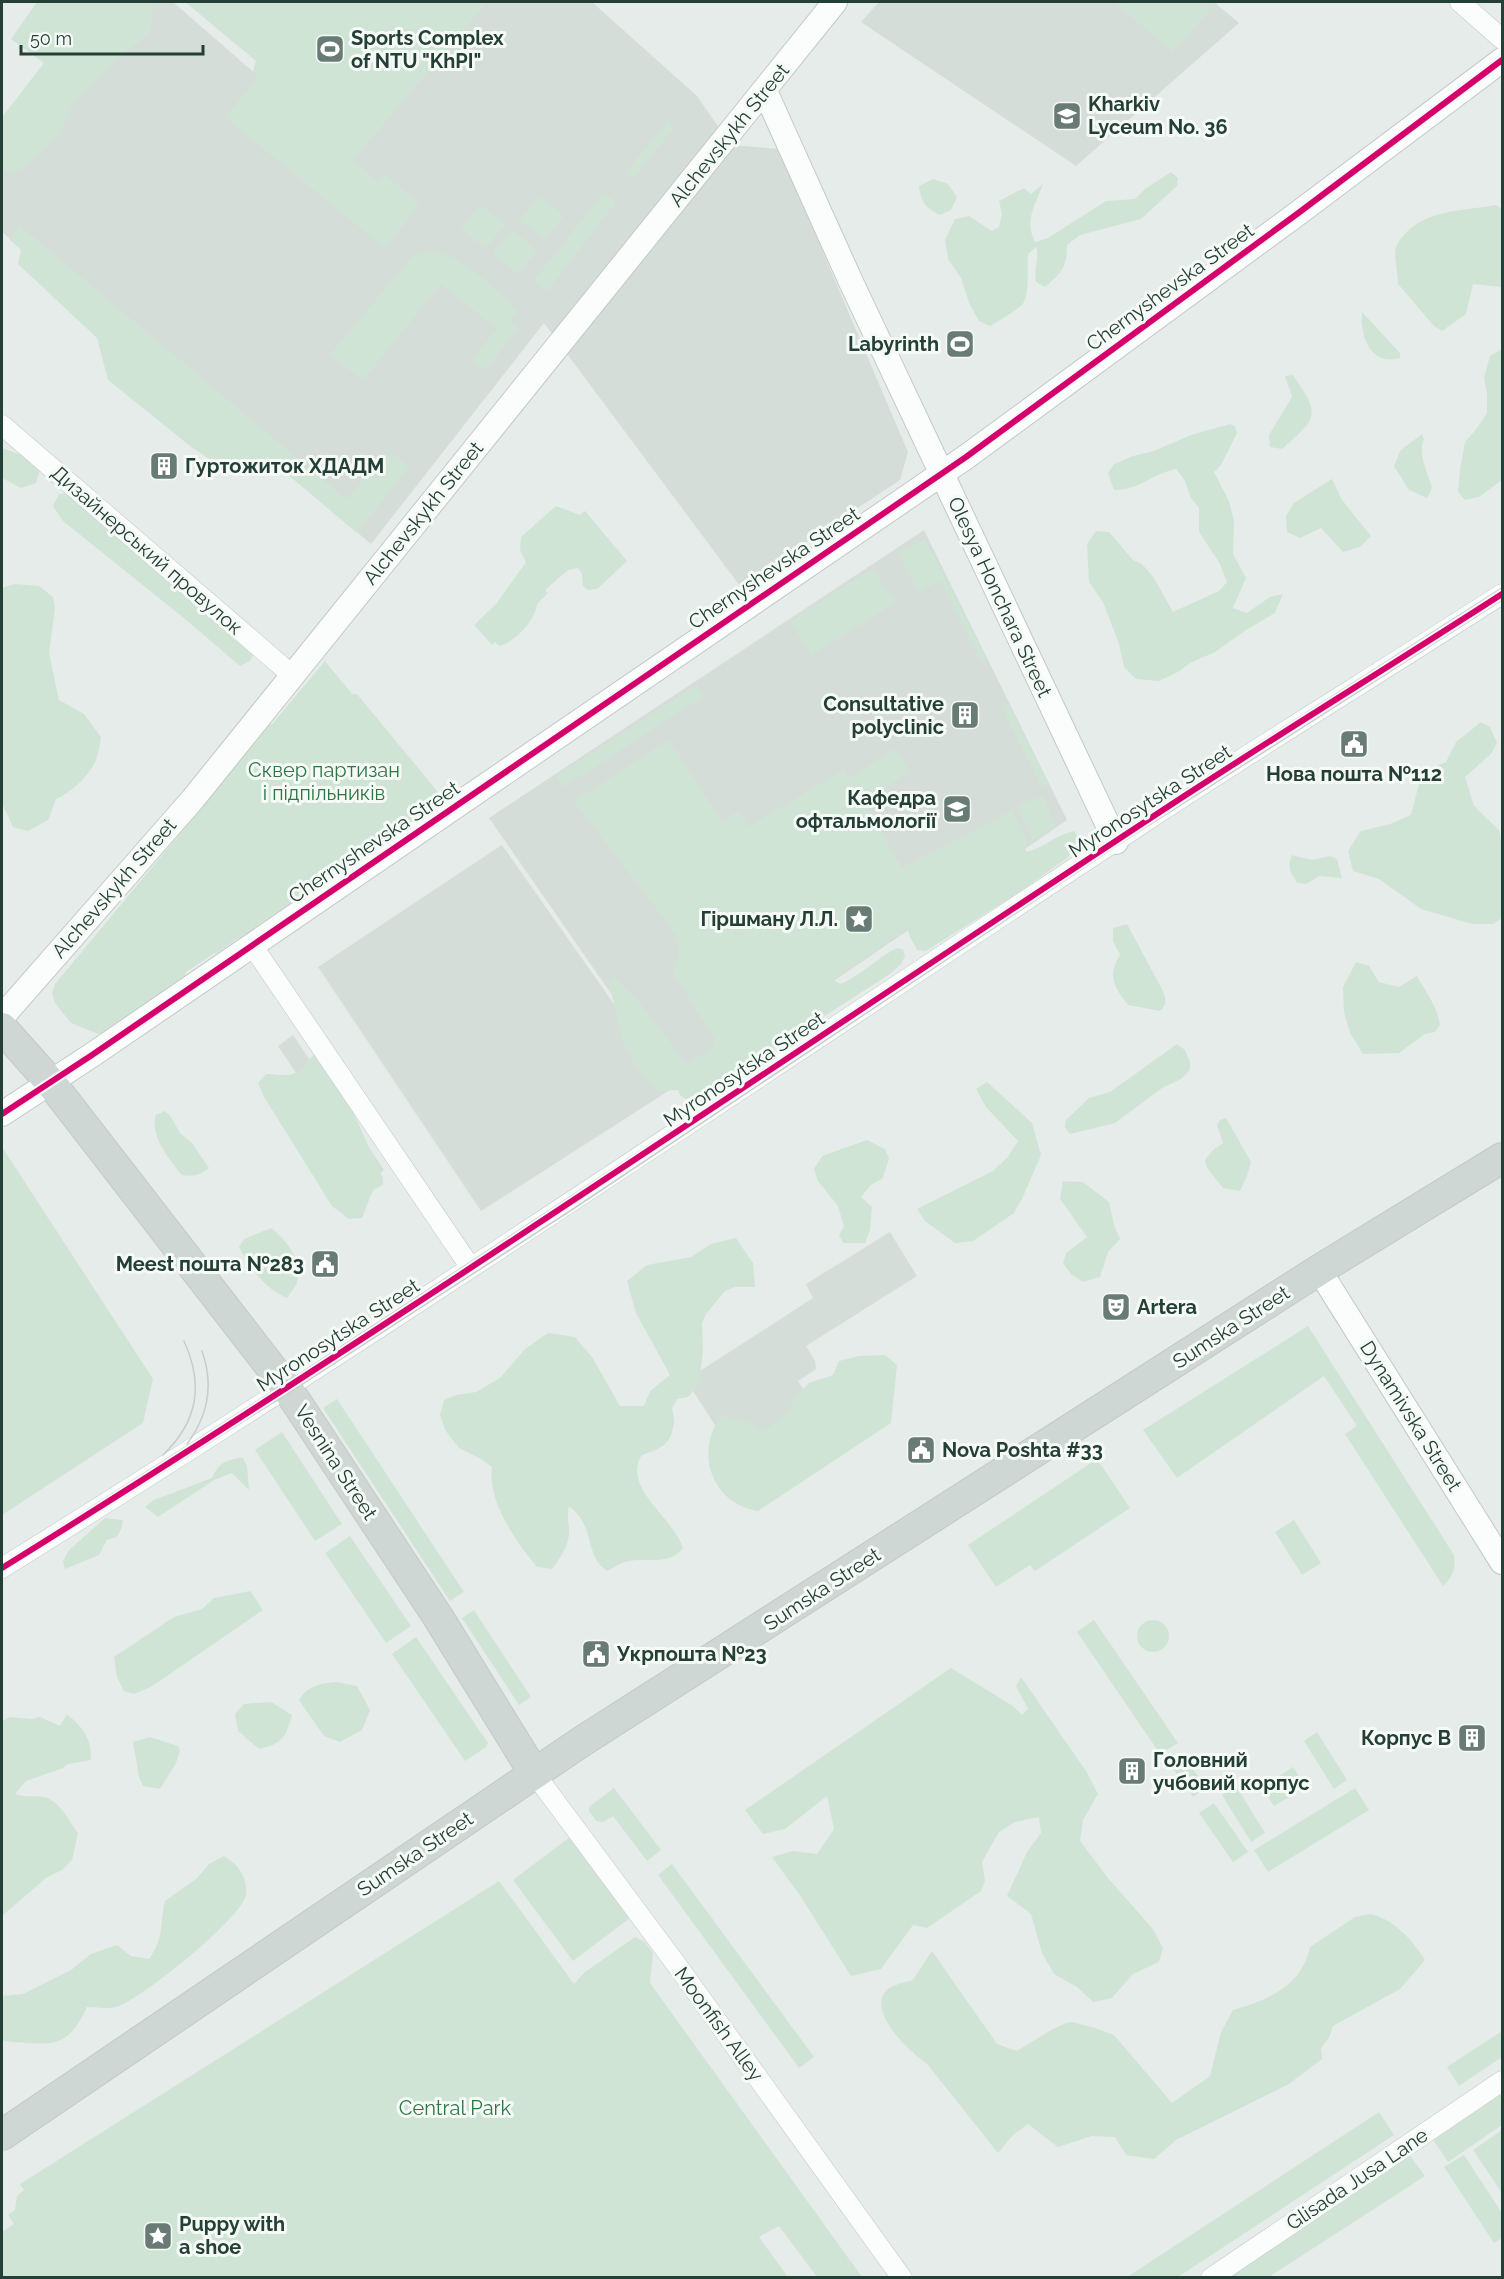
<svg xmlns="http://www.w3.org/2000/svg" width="1504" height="2279" font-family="Raleway,sans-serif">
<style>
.built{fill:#d5ddd9}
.green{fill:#d0e4d5}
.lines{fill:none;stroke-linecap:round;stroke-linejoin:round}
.minor-casing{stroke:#c3c9c6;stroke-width:21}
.tertiary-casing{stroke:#c3c9c6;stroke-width:26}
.primary-casing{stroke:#c2cac7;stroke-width:32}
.minor{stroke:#fbfcfc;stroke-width:20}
.tertiary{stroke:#fbfcfc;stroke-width:24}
.primary{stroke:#ced7d4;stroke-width:30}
.tram{stroke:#c8ccca;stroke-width:1.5}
.cycleway-casing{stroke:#f5faf7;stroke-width:10}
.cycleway{stroke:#d6006c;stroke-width:6}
.labels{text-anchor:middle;stroke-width:6;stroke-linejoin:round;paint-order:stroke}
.poi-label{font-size:20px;font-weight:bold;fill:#243f36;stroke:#f5faf7;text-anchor:start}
.street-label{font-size:20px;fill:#243f36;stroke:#f5faf7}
.park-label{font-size:20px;fill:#2e7644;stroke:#f5faf7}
</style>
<rect width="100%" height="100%" fill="#e6ece9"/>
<path class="built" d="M152 2H173L296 109 471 2H592L697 96 731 145 779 149 908 452 900 480 740 586 544 323 371 544 2 232V169Z
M879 2H1214L1239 23 1076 166 861 22Z
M924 530 1067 820 869 957 676 1087 489 818Z
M502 845 673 1088 481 1211 318 967Z
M293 1035 384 1170 368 1181 278 1046Z
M890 1232 917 1276 806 1346 815 1361 816 1369 798 1381 823 1419 743 1469 686 1380 813 1298 806 1284Z"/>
<path class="green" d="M37 2H153L150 33 125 52 73 104 58 135 40 154 15 172 2 171V117L44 63 11 39Z
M185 2H487L353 160 378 182 385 175 420 204 385 248 225 117 258 79 253 71 256 61Z
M1114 2H1202L1211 9 1173 52Z
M668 122 675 126 634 178 626 172Z
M1171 172 1178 178 1177 186 1141 219 1080 235 1067 245C1067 267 1062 273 1045 287L1036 282C1033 270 1040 257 1036 247L1028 254C1027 266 1030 297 1022 305 1016 311 998 321 990 326L979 321 969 303 961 278 948 259 945 240 955 219 969 216 992 231 999 227 1002 214 999 201 1024 188 1031 194 1043 184C1035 206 1024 220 1035 242L1048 238 1106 201 1135 199 1145 189Z
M933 179 948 184 957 197 951 210 940 215C925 208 921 202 919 186Z
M603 193 616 202 547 291 534 281Z
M539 196 564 216 545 239 520 220Z
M480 205 505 224 486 248 461 229Z
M1496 205 1502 209V287L1473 284 1466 314 1442 331 1434 326 1398 284C1398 273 1395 261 1395 251 1396 246 1400 239 1404 235 1426 209 1465 211 1496 205Z
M21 227 347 500 384 453 390 456 392 453 409 467 357 533 267 457 265 462 246 474 224 469 190 446 108 380 97 338 18 264 21 250 9 239Z
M512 230 537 250 518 274 493 254Z
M425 252C435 252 443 253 452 258 468 265 507 297 517 312L509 322 518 328 486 370 472 360 497 328 441 284 363 380 330 355 412 257Z
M1362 312 1400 353V358C1370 366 1360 336 1362 312Z
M1502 349V480L1479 497 1465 500 1458 492 1460 469 1465 442 1477 428 1487 413V394L1484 378 1490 356Z
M1293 375C1320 415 1319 417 1282 449L1270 447 1269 435 1292 397 1285 376Z
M1230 424 1235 426 1237 433 1221 465 1214 472 1229 501 1234 521 1233 554 1246 578 1233 608 1247 613 1270 597 1283 594 1275 613 1246 630 1215 652 1190 663 1178 672 1159 681 1136 679 1124 667 1119 644 1103 602 1089 582 1087 544 1096 531 1109 532 1133 560 1142 564 1154 578 1173 612 1219 591 1227 582 1219 562 1199 532V508L1191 498 1185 481 1176 469C1155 473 1136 491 1114 490L1108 473 1114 464 1133 456 1154 451 1191 435Z
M1422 434 1424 439C1417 453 1428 473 1432 488L1427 498 1409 490 1394 466 1400 451Z
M2 448 24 456 40 469 36 483 21 488 2 478Z
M1332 479 1342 500 1371 536 1360 547 1343 552 1321 528 1300 538 1287 532 1286 516 1294 503Z
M71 493 251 648 253 656 250 661 240 666 185 619 63 521 53 506 59 494Z
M556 506 580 515 585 511 627 561 597 589 588 590 583 586 582 574 578 568 568 570 545 590 548 593 537 604C536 619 515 643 499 646L495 642 492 645 474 625 496 604 526 562 520 551 521 537Z
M925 539 946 578 919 592 899 553Z
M873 569 895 603 811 655 790 621Z
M947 580 987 659 981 662 941 583Z
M15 584 39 586 53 597 55 608 49 653 59 700 84 714 101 737C100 744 99 751 97 757 91 775 73 791 56 799L48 820 28 831 13 827 2 803V588Z
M325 661 352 694H357L438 792 436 808 267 931 237 939 217 953 213 954 186 972 185 977 105 1032 98 1034 71 1023 55 1003 52 993 55 984 198 812 266 727 273 723Z
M697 685 704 696 563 787 556 776Z
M1008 704 1048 783 1042 787 1002 708Z
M1481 722 1490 727 1497 743 1491 754 1465 777 1474 806 1499 830 1502 846V918L1493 924H1472L1421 909 1379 879 1353 871 1348 851 1361 831 1390 824 1411 815 1422 772 1446 762 1456 742Z
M669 740 722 821 739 811 749 827 844 769 902 868 1012 811 1028 844 1024 847 1027 852C1044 848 1055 835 1074 831L1080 839 1067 858 1018 893 926 951 917 950 910 937 907 928 833 980 841 984C861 975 877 958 897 948L903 949 905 956 901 964 890 974 700 1096 686 1099 680 1095 678 1090 658 1091 642 1076 624 1045 609 984 614 977C643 1002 663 1034 686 1064L711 1049 716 1041 673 973 680 953 675 933 574 801Z
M896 749 910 772 864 800 850 777Z
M1042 795 1055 826 1033 840 1017 807Z
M1292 855 1312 860 1330 856 1337 859 1342 878 1319 876 1306 884 1297 883C1290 872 1287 867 1292 855Z
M1127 924 1163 991C1166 999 1167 1005 1160 1011L1128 1005C1114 987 1107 976 1120 955L1113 941V928Z
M1356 962 1369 966 1379 982 1399 987 1417 976C1426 992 1437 1006 1440 1025L1435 1032 1425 1034 1399 1053 1363 1054 1350 1033 1344 1012 1343 987Z
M1177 1044 1185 1050 1190 1062V1070L1181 1079 1162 1088 1115 1123 1070 1134 1065 1127 1066 1120 1089 1098 1110 1092Z
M314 1054 343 1090 383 1178V1185L373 1190 362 1218 349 1219 332 1206 264 1097 258 1083 266 1074C295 1076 297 1077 314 1054Z
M987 1082 1032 1123 1041 1155 1022 1199 1014 1213 973 1241 955 1243 925 1221 917 1209 993 1171 1008 1157 1018 1141 986 1107 976 1089Z
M165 1111 171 1117 180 1133 192 1143 209 1168C200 1175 194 1177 182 1175 169 1160 149 1134 156 1115Z
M1226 1118 1251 1162 1247 1176 1240 1191 1223 1188 1207 1168 1205 1160 1213 1150 1223 1143 1217 1125 1220 1120Z
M867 1140 885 1149 889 1158 883 1178 871 1185 861 1197 872 1207 870 1230 865 1243H843L839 1235 844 1227 838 1206 818 1181 814 1169 822 1156Z
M2 1147 153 1379 143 1423 2 1515Z
M1063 1181 1083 1182 1109 1202 1114 1225 1120 1239 1108 1252 1100 1277 1083 1282 1071 1274 1063 1263 1066 1253 1087 1237 1060 1199Z
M271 1228C287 1241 302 1259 297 1282 296 1287 290 1293 287 1298 265 1289 250 1268 239 1247L244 1239Z
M736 1238 753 1263 755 1287H735L725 1291 706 1314 702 1323 703 1352 699 1384 688 1397 677 1399 672 1408C675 1424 675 1421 671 1435 666 1449 653 1450 641 1456 623 1489 673 1517 683 1548 670 1567 645 1556 625 1562 619 1564 613 1568 607 1571 604 1568 599 1565 597 1561 586 1541 591 1523 569 1506 566 1518 570 1524 569 1535 567 1548 560 1559 552 1569L537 1567C516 1542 487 1501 492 1467L481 1459 459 1448 445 1430 440 1415 444 1400 456 1395 476 1392 500 1378 525 1349 548 1333 575 1337 592 1357 620 1406H644L650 1391 670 1375 636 1313 627 1281 647 1265 691 1257 711 1244Z
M1308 1326 1454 1555C1456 1569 1453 1576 1443 1586L1345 1434 1357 1426 1324 1376 1177 1478 1143 1430Z
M885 1355 897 1365 891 1423 758 1511C712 1504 694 1453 721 1416L750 1423 764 1432 788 1413 794 1399 809 1383 833 1375 839 1361 859 1356Z
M337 1399 464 1592 450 1601 323 1408Z
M282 1432 342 1524 315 1541 255 1450Z
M242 1457 247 1465 249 1490 232 1473 214 1480 158 1517 145 1507 154 1500 212 1478C219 1462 226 1461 242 1457Z
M1097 1459 1130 1508 1035 1571 1030 1565 996 1587 968 1545Z
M105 1518 123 1520 122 1527 117 1537 107 1540 99 1555 65 1569 63 1562 68 1551Z
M1294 1520 1321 1563 1302 1575 1275 1532Z
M350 1536 411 1626 386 1643 325 1553Z
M250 1591 263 1610 151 1687 134 1694 124 1691 117 1677 114 1657 174 1617 202 1609 214 1598Z
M474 1610 531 1697 519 1705 462 1618Z
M1094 1620 1178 1743 1160 1754 1077 1632Z
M1137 1636a16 16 0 1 1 32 0a16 16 0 1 1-32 0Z
M416 1637 488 1743 486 1747 465 1761 392 1654Z
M951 1668 1013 1706 1022 1715 1028 1709 1016 1686 1021 1677 1086 1771 1098 1794 1083 1820 1080 1841 1108 1878 1152 1928 1163 1948 1159 1962 1133 1974 1112 1998 1093 2002 1077 1987 1054 1974 1042 1953 1031 1914 1007 1896 1027 1852 1041 1833 1039 1817 1015 1822 999 1832 982 1862 985 1881 981 1891 927 1928 913 1925 881 1969 851 1976 801 1897 772 1857 793 1851 817 1854 834 1829 827 1796 785 1829 763 1834 745 1810Z
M337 1682 357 1686 370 1710 362 1730 340 1742 324 1736 299 1700C307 1686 321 1683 337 1682Z
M271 1702 292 1715C286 1737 282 1744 259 1749L238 1731 235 1714 244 1704Z
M67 1714C84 1729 91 1737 91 1760L68 1764 63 1768 26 1781 15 1794C28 1798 34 1795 44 1797 59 1800 69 1821 78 1833L72 1860 62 1870 46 1878 2 1916V1721L10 1717 32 1719 40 1717 60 1726Z
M1317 1732 1347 1780 1334 1789 1304 1741Z
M150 1737 178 1746 180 1751 176 1763 160 1789 143 1786 139 1777 133 1742Z
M1185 1757 1206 1788 1193 1797 1171 1766Z
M1293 1767 1306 1787 1274 1806 1262 1787Z
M1236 1786 1265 1833 1251 1842 1222 1795Z
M614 1788 661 1850 647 1861 613 1816 603 1822 596 1821 589 1811V1807Z
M1355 1788 1369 1810 1268 1872 1254 1850Z
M1214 1803 1248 1852 1233 1862 1199 1813Z
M570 1837 630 1918 573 1961 513 1880Z
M224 1856C237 1864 248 1876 246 1894 244 1917 143 1997 119 2006 110 2010 97 2007 87 2007 73 2037 62 2046 30 2043 20 2042 11 2043 2 2040V1996L23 1994 71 1970 91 1954 117 1945 131 1956 149 1959C165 1936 159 1926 165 1901L197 1878 209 1864Z
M672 1864 814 2057 799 2068 658 1875Z
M499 1881 574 1984 585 1972 635 1937 645 1942 653 1953 650 1983 862 2277H817L779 2226 759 2237 788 2277H2V2232L14 2224 8 2215 15 2210 17 2196 24 2190 20 2184Z
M1370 1914C1392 1918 1413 1940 1425 1960L1400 1989 1333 2026 1329 2038 1321 2048 1322 2059 1289 2084 1176 2140 1154 2159 1126 2155 1115 2137 1092 2136 1058 2147 1028 2124 1013 2135 998 2153 927 2064C911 2053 870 2015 884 1993 889 1985 903 1983 913 1980L932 1951 997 2044 1017 2051 1051 2030 1066 2023 1072 2022 1095 2028 1114 2035 1172 2103 1210 2076 1221 2032 1233 2010C1268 2000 1302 1986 1310 1947L1355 1917Z
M1502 2031V2057L1459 2086 1447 2067Z
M1502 2091V2125L1448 2162 1432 2138Z
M1379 2112 1394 2135 1178 2277H1127Z
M1502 2130V2193L1473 2150Z
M1464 2155 1502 2213V2238L1494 2243 1444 2167Z
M1410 2156 1425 2176 1269 2277H1229Z"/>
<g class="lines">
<g class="minor-casing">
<path id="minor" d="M1460 2 1502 39
M2 425 292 675
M252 945 471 1268
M2 1568C397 1323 780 1061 1169 806 1279 734 1392 665 1502 594
M534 1773 676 1964 902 2278
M1211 2278 1502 2081"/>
</g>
<g class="tertiary-casing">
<path id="tertiary" d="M765 91 851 282 1116 842
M2 1017 193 799 835 2
M2 1114 92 1055 966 457 1297 214 1502 60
M1319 1270 1502 1562"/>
</g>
<g class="primary-casing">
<path id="primary" d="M2 1028 51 1083 287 1388 438 1617 534 1773
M2 2135 581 1742 1319 1270 1502 1158"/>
</g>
<use href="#minor" class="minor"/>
<use href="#tertiary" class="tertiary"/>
<use href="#primary" class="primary"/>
<path class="tram" d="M187 1444C208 1416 214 1385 202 1351
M163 1455C198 1421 204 1385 184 1341
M91 1517 290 1392 573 1209 1118 845 1502 600
M2 1564 284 1384 666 1134 1179 794 1502 588"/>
<g class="cycleway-casing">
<path id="cycleway" d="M2 1114 92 1055 966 457 1297 214 1502 60
M2 1568C397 1323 780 1061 1169 806 1279 734 1392 665 1502 594"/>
</g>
<use href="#cycleway" class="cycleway"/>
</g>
<defs>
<g id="stadium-square" transform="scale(1.5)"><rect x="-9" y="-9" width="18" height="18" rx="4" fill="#687c75" stroke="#f5faf7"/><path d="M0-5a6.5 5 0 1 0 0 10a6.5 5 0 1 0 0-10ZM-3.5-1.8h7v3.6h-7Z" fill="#fff"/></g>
<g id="school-square" transform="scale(1.5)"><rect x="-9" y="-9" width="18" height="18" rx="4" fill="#687c75" stroke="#f5faf7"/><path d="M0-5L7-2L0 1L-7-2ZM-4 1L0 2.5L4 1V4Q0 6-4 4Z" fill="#fff"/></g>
<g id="building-square" transform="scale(1.5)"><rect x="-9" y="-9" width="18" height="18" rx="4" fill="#687c75" stroke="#f5faf7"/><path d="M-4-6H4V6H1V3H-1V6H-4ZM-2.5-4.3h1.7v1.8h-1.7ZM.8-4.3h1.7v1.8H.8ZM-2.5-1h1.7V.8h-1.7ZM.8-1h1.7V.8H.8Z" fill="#fff"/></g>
<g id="civic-square" transform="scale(1.5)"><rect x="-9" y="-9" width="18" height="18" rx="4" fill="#687c75" stroke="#f5faf7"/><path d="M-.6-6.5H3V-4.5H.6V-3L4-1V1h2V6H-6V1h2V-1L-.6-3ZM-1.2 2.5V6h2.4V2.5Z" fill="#fff"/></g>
<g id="university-square" transform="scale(1.5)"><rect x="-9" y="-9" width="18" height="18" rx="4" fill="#687c75" stroke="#f5faf7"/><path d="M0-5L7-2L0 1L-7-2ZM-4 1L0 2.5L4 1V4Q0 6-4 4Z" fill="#fff"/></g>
<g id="sight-square" transform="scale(1.5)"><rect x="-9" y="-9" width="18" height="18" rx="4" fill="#687c75" stroke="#f5faf7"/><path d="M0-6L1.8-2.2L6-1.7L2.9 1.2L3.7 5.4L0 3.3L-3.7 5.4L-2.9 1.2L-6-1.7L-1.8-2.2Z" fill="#fff"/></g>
<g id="theatre-square" transform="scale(1.5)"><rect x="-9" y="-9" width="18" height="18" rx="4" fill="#687c75" stroke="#f5faf7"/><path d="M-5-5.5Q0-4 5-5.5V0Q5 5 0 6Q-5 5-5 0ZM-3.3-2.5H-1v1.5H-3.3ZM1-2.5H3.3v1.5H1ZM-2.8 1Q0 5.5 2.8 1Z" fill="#fff"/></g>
</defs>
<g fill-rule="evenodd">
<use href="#stadium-square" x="330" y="49"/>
<use href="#school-square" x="1067" y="116"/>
<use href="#stadium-square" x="960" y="344"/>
<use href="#building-square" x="164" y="466"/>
<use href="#building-square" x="965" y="715"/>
<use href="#civic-square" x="1354" y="744"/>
<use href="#university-square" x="957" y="809"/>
<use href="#sight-square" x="859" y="919"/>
<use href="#civic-square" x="325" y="1264"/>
<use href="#theatre-square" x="1116" y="1307"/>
<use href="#civic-square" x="921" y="1450"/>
<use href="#civic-square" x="596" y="1654"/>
<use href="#building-square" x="1472" y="1738"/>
<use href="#building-square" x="1132" y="1771"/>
<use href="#sight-square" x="158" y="2236"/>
</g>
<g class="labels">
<g class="poi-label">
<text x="351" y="45">Sports Complex<tspan x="351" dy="23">of NTU "KhPI"</tspan></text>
<text x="1088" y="111">Kharkiv<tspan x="1088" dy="23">Lyceum No. 36</tspan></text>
<text x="939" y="351" text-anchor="end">Labyrinth</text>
<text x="185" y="473">Гуртожиток ХДАДМ</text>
<text x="944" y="711" text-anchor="end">Consultative<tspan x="944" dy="23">polyclinic</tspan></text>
<text x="1354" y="781" text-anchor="middle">Нова пошта №112</text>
<text x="936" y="805" text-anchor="end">Кафедра<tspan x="936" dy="23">офтальмології</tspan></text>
<text x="838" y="926" text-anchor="end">Гіршману Л.Л.</text>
<text x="304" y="1271" text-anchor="end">Meest пошта №283</text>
<text x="1137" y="1314">Artera</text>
<text x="942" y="1457">Nova Poshta #33</text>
<text x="617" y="1661">Укрпошта №23</text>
<text x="1451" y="1745" text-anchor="end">Корпус В</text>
<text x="1153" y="1767">Головний<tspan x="1153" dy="23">учбовий корпус</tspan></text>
<text x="179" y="2231">Puppy with<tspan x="179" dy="23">a shoe</tspan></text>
</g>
<g class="street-label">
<text transform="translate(729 135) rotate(-51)" y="7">Alchevskykh Street</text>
<text transform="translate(1170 287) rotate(-36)" y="7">Chernyshevska Street</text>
<text transform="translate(423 513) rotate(-51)" y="7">Alchevskykh Street</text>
<text transform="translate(147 550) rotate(41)" y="7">Дизайнерський провулок</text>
<text transform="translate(774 568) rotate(-34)" y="7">Chernyshevska Street</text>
<text transform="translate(1000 597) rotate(65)" y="7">Olesya Honchara Street</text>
<text transform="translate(1150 801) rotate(-33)" y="7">Myronosytska Street</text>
<text transform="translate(374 842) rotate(-34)" y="7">Chernyshevska Street</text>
<text transform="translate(114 888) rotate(-49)" y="7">Alchevskykh Street</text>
<text transform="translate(744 1069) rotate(-34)" y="7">Myronosytska Street</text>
<text transform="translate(1231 1327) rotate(-33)" y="7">Sumska Street</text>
<text transform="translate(338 1335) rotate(-33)" y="7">Myronosytska Street</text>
<text transform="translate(1411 1416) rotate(58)" y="7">Dynamivska Street</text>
<text transform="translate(336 1462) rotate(57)" y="7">Vesnina Street</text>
<text transform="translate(822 1589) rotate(-33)" y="7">Sumska Street</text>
<text transform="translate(415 1854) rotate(-34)" y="7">Sumska Street</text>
<text transform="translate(719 2024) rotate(54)" y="7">Moonfish Alley</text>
<text transform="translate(1357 2179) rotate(-34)" y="7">Glisada Jusa Lane</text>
</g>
<g class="park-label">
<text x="324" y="777">Сквер партизан<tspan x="324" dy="23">і підпільників</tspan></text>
<text x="455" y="2115">Central Park</text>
</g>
</g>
<rect width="1504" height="2279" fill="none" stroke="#243f36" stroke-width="6"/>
<path d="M21 45v9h182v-9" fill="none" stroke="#243f36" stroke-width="3"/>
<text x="30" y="45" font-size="18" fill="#243f36" stroke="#f5faf7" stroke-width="4.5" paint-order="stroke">50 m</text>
</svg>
